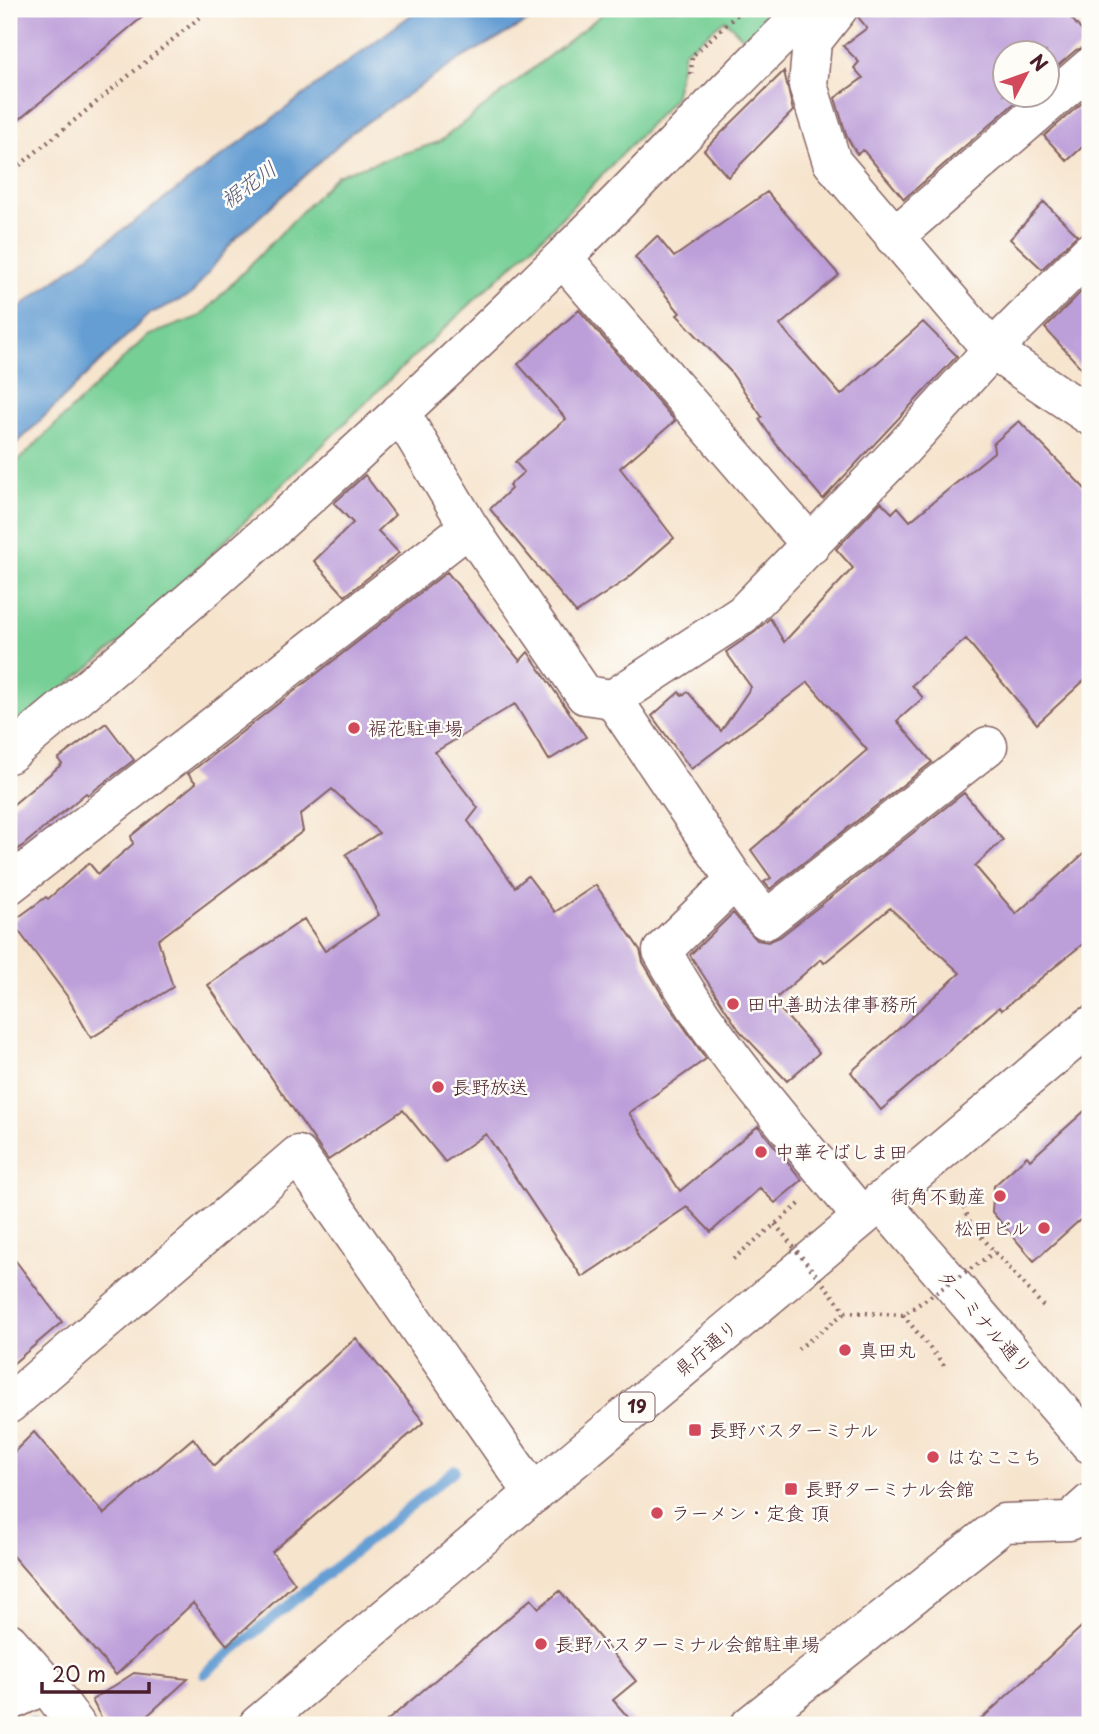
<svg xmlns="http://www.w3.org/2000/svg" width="1099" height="1734" font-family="'Playpen Sans','Klee One',sans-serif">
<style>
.green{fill:#76cf95;stroke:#607760;stroke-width:2}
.water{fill:#659ed3;stroke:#585e7f;stroke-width:2}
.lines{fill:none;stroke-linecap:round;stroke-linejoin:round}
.stream{stroke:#659ed3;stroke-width:10}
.building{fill:#bc9ed9}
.minor-casing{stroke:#866464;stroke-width:41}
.highway-casing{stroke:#866464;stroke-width:41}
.path{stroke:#866464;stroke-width:4.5;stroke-dasharray:2 5;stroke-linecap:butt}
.minor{stroke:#fff;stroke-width:38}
.highway{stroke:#fff;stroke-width:38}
.path-bridge{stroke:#866464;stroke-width:4.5;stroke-dasharray:2 5;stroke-linecap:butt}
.poi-dot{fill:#d1495b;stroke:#fdfcf7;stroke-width:2.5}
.labels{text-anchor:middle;stroke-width:5;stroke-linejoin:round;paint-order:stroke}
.shield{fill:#fdfcf7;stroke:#806168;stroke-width:2}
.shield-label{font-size:18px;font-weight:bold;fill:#4a1f2b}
.poi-label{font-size:19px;fill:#4a1f2b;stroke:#fdfcf7;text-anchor:start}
.street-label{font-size:19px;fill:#4a1f2b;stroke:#fdfcf7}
.water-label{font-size:21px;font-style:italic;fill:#565877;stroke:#fdfcf7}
</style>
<rect width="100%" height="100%" fill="#fdfcf7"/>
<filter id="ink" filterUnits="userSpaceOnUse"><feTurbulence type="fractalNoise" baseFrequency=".0143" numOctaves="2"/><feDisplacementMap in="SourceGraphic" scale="14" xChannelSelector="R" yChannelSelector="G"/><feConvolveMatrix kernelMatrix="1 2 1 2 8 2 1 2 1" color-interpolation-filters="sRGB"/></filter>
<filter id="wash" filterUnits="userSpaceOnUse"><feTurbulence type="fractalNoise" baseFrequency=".00686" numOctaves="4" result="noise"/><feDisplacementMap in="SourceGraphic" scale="28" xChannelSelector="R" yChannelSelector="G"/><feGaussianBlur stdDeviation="1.57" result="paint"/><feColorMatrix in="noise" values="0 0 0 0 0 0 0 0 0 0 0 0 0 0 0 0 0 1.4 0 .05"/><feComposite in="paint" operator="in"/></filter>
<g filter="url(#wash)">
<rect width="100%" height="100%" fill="#f6e4cd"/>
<path class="green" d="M609 9H793L753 47 725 20 684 52 674 99 549 231 394 375 128 636 9 732V470L147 336 201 316 337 175 439 142Z"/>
<path class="water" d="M419 9H550L457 61 351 133 233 241 191 295 149 314 9 451V315Z"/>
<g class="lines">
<path class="stream" d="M204 1674 455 1470
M25 1725 32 1722"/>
</g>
<g id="blocks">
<path class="building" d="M22 9H152L9 128V20Z
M859 9H1064L1090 41V46L1076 50 1046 76V52H1004V94H1025L904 199 863 150 857 154 847 137 835 98 863 78 854 68 859 62 843 46 867 28 858 17Z
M784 71 793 111 728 177 704 150Z
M1090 96V140L1067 161 1044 136Z
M767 192 839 275 780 325 841 395 923 322 957 356 823 499 776 444 759 419 762 417 730 371 677 315 680 313 635 257 657 236 674 257Z
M1044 202 1077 235 1042 269 1010 239Z
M1090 283V378L1045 328Z
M579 310 675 421 620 468 674 538 627 579 576 613 490 509 511 489 509 485 524 472 515 462 566 419 518 364Z
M1019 421 1090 494V675L1037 724 966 639 912 685 923 698 897 721 932 762 770 889 764 882 771 878 751 850 867 750 808 682 691 769 652 716 679 692 682 695 688 692 721 731 751 687 726 652 755 632 770 618 784 642 853 568 836 549 881 502 892 513 898 507 910 521 994 452 993 444Z
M365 475 395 515 378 531 399 553 345 596 314 561 353 523 334 503Z
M447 572 520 661 528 652 586 737 549 760 515 704 435 752 478 808 468 821 515 887 528 876 555 912 596 885 640 950 643 962 664 998 706 1059 629 1113 680 1191 758 1126 802 1180 775 1203 760 1188 711 1232 687 1207 582 1277 486 1134 445 1162 403 1110 328 1160 208 985 304 919 325 951 379 915 346 854 379 833 332 789 300 815 303 831 158 940 173 987 91 1038 67 996 12 922 46 897 48 899 89 863 98 874 133 844 131 836 196 783 188 774Z
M106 723 134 760 88 795 86 793 9 857V808L62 764 58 759Z
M964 793 1003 840 975 866 1016 914 1090 848V938L1002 1010 999 1007 881 1110 851 1072 960 973 890 908 824 963 821 959 773 1001 819 1053 787 1081 739 1030 690 955 733 913 757 940 768 942 780 937Z
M1090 1106V1211L1034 1261 992 1212 994 1186 1027 1156 1030 1160Z
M9 1252 62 1322 9 1367Z
M356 1338 424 1422 272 1552 295 1583 227 1645 193 1603 116 1675 9 1552V1457L34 1432 104 1514 193 1438 214 1466Z
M560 1591 636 1681 613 1700 635 1725H382L531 1599 539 1608Z
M1090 1619V1725H975Z
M134 1673 188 1679 137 1725H105L92 1700Z"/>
</g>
</g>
<g filter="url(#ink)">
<use href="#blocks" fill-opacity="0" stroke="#866464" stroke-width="2"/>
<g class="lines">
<g class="minor-casing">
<path id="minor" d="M838 9 812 42 808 85 832 162 992 350 1090 416
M894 237 1090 67
M563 258 811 545
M400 412 469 527 585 695 613 699 743 614 902 449 992 350 1090 252
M613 699 735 880 662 951C715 1048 792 1131 861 1216
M9 754C200 597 385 432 561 259 645 177 724 90 809 9
M735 880 766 920 988 746
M9 885 469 527
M880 1201 1090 1444
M9 1404 298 1155 534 1494
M9 1642 46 1684 76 1725
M9 1702 46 1684
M750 1725 1004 1523 1070 1521 1090 1503"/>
</g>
<g class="highway-casing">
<path id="highway" d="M258 1725 1090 1026"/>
</g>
<path class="path" d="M691 74 692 56 743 9
M9 174 210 9
M964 1207 971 1225 1043 1306
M733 1259 803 1201
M903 1315 947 1369
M798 1349 846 1312"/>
<use href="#minor" class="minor"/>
<use href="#highway" class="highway"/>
<path class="path-bridge" d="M775 1224 846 1312 903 1315 995 1252"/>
</g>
</g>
<g class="poi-dot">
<circle cx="354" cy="728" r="7"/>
<circle cx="733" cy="1004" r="7"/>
<circle cx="438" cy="1087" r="7"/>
<circle cx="761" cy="1152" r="7"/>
<circle cx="1000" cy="1196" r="7"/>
<circle cx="1044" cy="1228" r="7"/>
<circle cx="845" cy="1350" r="7"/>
<rect x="688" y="1423" width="14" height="14" rx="3.5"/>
<circle cx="933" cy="1457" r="7"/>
<rect x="784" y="1482" width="14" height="14" rx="3.5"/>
<circle cx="657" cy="1513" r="7"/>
<circle cx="541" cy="1644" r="7"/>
</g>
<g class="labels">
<rect class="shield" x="619.5" y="1392.5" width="35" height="29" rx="5"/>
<g class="shield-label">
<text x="637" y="1413">19</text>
</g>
<g class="poi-label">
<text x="368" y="735">裾花駐車場</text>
<text x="747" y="1011">田中善助法律事務所</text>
<text x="452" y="1094">長野放送</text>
<text x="775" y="1159">中華そばしま田</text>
<text x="986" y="1203" text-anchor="end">街角不動産</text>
<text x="1030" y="1235" text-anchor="end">松田ビル</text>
<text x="859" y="1357">真田丸</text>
<text x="709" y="1437">長野バスターミナル</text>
<text x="947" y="1464">はなここち</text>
<text x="805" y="1496">長野ターミナル会館</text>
<text x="671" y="1520">ラーメン・定食 頂</text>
<text x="555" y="1651">長野バスターミナル会館駐車場</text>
</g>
<g class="street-label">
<text transform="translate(985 1322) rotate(49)" y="7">ターミナル通り</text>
<text transform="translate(706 1348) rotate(-40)" y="7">県庁通り</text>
</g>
<g class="water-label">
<text transform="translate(249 185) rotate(-36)" y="7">裾花川</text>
</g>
</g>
<rect width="1099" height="1734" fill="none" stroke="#fdfcf7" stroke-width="35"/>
<g transform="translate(1026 74) rotate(49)"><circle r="33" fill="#fdfcf7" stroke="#b5a4a5" stroke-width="2"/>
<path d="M0-5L12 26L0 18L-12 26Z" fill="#d1495b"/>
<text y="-10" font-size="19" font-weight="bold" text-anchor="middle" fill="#4a1f2b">N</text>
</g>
<path d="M42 1682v10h107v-10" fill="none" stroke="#4a1f2b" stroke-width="3.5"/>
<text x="52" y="1682" font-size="21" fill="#4a1f2b" stroke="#fdfcf7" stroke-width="5" paint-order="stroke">20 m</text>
</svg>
